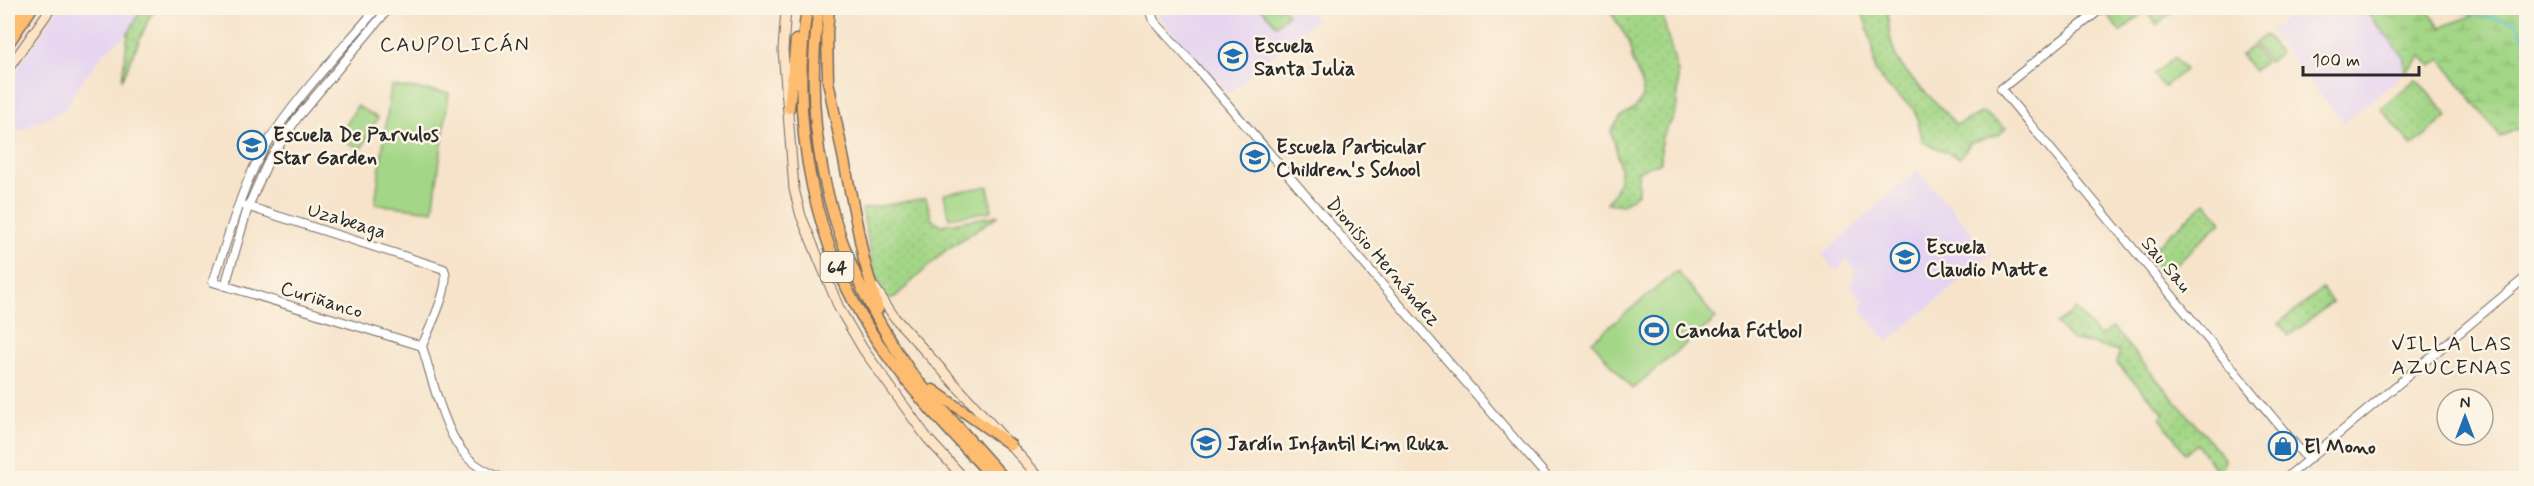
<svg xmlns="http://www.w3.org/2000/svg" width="2534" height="486" font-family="Mynerve,sans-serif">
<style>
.built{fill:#e5d3f1}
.grass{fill:url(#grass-dots);stroke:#678058;stroke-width:1.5}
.wetland{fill:url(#wetland-marsh);stroke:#678058;stroke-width:1.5}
.pitch{fill:#a3d686;stroke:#678058;stroke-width:1.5}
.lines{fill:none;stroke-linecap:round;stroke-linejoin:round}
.stream{stroke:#5fc2dd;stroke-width:2}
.tertiary-casing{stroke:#726b63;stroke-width:10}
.secondary-casing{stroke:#726b63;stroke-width:11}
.primary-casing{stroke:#726b63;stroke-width:13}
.trunk-casing{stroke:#726b63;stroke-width:13}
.tertiary{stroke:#fff;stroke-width:8}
.secondary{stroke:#fee4c6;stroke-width:9}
.primary{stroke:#fdbc70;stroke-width:10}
.trunk{stroke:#fdbc70;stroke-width:10}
.labels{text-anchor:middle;stroke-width:5;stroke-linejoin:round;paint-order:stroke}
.shield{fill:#fcf5e5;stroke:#6a6863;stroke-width:1.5}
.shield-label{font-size:18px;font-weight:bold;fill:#2b2b2b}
.poi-label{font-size:20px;font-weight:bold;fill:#2b2b2b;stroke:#fcf5e5;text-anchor:start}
.street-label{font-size:20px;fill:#2b2b2b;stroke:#fcf5e5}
.neighbourhood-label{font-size:21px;letter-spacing:1.5px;fill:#2b2b2b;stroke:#fcf5e5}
</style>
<defs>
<pattern id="grass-dots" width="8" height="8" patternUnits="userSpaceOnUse" patternTransform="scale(1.5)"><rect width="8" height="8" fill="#a3d686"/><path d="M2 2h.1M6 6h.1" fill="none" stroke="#8cb874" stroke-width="1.8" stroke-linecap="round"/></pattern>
<pattern id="wetland-marsh" width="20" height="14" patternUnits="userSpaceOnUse" patternTransform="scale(1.5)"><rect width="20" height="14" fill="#a3d686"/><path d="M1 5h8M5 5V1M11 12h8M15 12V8" fill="none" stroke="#8cb874"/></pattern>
</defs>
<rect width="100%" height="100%" fill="#fcf5e5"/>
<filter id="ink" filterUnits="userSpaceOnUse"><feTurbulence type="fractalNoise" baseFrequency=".0167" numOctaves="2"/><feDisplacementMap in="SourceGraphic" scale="12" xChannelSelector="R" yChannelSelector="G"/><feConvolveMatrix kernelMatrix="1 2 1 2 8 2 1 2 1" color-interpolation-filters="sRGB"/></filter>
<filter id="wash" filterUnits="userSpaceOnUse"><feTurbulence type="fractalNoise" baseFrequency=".008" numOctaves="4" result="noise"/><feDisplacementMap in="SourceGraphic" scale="24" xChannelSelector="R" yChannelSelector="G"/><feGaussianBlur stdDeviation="1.35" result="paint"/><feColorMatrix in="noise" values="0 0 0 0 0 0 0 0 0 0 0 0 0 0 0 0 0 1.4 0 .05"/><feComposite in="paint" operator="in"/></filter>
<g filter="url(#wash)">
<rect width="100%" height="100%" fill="#f6e3ca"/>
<path class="built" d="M59 8H142L128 34 106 50 74 92 66 109 8 136V80Z
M1157 8H1306L1316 19 1228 94 1158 16Z
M2301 8H2363L2404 57V68L2406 71 2344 123 2269 31Z
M1917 170 1991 254 1888 342 1861 310 1864 301 1851 287 1855 269 1847 259 1836 271 1822 255Z"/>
<path class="grass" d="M142 8H157L150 16 122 80 128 34Z
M1608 8H1660L1678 73V91L1676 112 1661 140V162L1638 171V193L1622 205 1607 203C1628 177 1619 161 1611 131L1621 116 1635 108 1643 97 1642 83 1633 63 1629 41Z
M1861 8H1888C1888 24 1890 47 1899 62 1914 85 1939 102 1956 125L1983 112 2006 128 1999 135 1970 143 1960 158 1923 142 1915 110 1889 88 1875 71 1873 47Z
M2115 8H2168L2172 12 2157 25 2145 11 2120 32 2107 14Z
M2252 46 2265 62 2254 71 2241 55Z
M2416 79 2448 116 2412 146 2381 108Z
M926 198 932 220 941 225 999 215 946 250 895 297 886 299 874 272 862 209Z
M2206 202 2222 221 2164 275 2147 254Z
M2322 289 2332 302 2289 336 2279 323Z
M2076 309 2099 336 2113 328 2225 459 2221 477 2197 444 2185 453 2160 418 2164 413 2117 364 2119 351 2071 339 2056 324Z"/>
<path class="wetland" d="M2363 8H2425L2441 27 2494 8H2526V140L2517 129 2500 137 2441 59 2431 66 2422 56 2406 71 2404 68V57Z"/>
<path class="pitch" d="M1261 8H1283L1288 14 1276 25Z
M2265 35 2280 53 2269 62 2254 44Z
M2175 57 2185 70 2164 87 2154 74Z
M391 86 449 93 433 211 375 204Z
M357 106 378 118 361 149 339 138Z
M988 186 992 211 949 218 944 194Z
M1677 271 1716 319 1632 389 1592 341Z"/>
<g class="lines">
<path class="stream" d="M2446 8 2448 10 2515 22 2526 40"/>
</g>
</g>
<g filter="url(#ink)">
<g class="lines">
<g class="tertiary-casing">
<path id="tertiary" d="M377 8C340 52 298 95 267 144 241 185 229 237 213 282L422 346
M1150 8 1154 21 1193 64 1548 478
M2102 8 2001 89 2308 460
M243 205 444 269C452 285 429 329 422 346
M225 286 248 207 268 162 297 118 389 8
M422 346C431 375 444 430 463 452 472 464 488 473 502 478
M2286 478 2526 277"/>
</g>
<g class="secondary-casing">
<path id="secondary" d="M786 8 783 50 794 189 801 216 839 308 863 349 928 439 964 478
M8 69 51 8
M875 288 895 318 1040 478"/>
</g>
<g class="primary-casing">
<path id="primary" d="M829 8 827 32 828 81 864 260
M8 29 22 8
M8 44 32 8"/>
</g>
<g class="trunk-casing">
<path id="trunk" d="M807 8C789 129 814 254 886 354 918 399 957 438 993 478
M819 8C800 138 833 257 906 365 915 379 927 391 938 404 960 429 982 454 1004 478
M789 108 796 40
M864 260 878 309
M933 390 1011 445"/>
</g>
<use href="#tertiary" class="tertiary"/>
<use href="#secondary" class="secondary"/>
<use href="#primary" class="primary"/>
<use href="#trunk" class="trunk"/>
</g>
</g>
<defs>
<g id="school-ring" transform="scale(1.5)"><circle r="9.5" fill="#fcf5e5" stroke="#1f6fb2" stroke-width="1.5"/><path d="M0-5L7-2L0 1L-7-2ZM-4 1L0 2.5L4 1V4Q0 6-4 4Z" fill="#1f6fb2"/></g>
<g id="stadium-ring" transform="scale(1.5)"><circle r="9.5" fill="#fcf5e5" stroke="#1f6fb2" stroke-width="1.5"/><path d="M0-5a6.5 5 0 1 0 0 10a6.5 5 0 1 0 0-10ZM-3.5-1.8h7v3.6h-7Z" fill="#1f6fb2"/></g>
<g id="shop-ring" transform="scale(1.5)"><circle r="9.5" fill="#fcf5e5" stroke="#1f6fb2" stroke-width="1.5"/><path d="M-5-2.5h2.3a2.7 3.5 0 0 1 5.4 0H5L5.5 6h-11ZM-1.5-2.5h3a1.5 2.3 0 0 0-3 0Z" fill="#1f6fb2"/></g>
</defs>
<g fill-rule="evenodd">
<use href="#school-ring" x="1233" y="56"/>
<use href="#school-ring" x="252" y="145"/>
<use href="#school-ring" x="1255" y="157"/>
<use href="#school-ring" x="1905" y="257"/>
<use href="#stadium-ring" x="1654" y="330"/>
<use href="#school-ring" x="1206" y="443"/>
<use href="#shop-ring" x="2283" y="446"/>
</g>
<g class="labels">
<rect class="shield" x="820.5" y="252" width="33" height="30" rx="4.5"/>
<g class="shield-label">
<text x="837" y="273">64</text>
</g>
<g class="poi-label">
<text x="1254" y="52">Escuela<tspan x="1254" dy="23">Santa Julia</tspan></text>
<text x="273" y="141">Escuela De Parvulos<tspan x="273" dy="23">Star Garden</tspan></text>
<text x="1276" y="153">Escuela Particular<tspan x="1276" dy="23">Children's School</tspan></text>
<text x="1926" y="253">Escuela<tspan x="1926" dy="23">Claudio Matte</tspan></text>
<text x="1675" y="337">Cancha Fútbol</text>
<text x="1227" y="450">Jardín Infantil Kim Ruka</text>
<text x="2304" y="453">El Mono</text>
</g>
<g class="street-label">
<text transform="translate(347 220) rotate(17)" y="7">Uzabeaga</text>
<text transform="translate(1384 261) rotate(49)" y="7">Dionisio Hernández</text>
<text transform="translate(2167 264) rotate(50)" y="7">Sau Sau</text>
<text transform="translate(322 299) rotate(17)" y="7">Curiñanco</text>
</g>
<g class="neighbourhood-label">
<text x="455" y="51">CAUPOLICÁN</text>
<text x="2452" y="350">VILLA LAS<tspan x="2452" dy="24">AZUCENAS</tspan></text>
</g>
</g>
<rect width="2534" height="486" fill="none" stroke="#fcf5e5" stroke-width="30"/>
<g transform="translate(2465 417)"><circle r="28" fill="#fcf5e5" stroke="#a8a49b" stroke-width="1.5"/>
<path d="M0-4.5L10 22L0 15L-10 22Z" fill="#1f6fb2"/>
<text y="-9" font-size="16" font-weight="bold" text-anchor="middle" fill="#2b2b2b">N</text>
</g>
<path d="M2303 66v9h116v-9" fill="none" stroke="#2b2b2b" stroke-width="3"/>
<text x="2312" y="66" font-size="18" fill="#2b2b2b" stroke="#fcf5e5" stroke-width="4.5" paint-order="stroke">100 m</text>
</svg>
